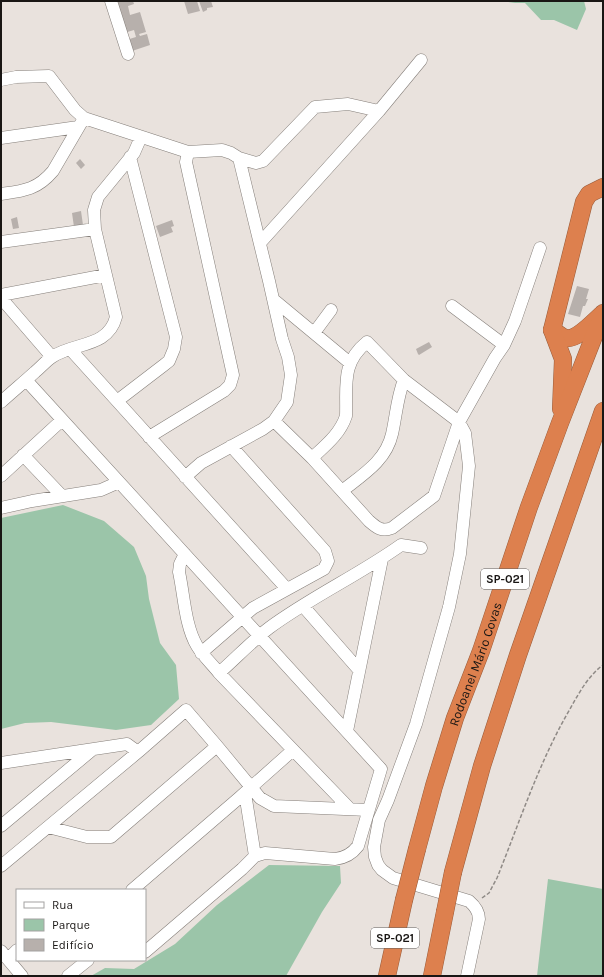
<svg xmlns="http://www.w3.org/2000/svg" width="604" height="977" font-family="Karla,sans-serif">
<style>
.green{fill:#9bc5a9}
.building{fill:#b7b0ac}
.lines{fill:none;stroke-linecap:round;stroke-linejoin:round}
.minor-casing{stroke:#857f7a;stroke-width:13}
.highway-casing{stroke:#985b3a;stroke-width:18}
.path{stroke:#8f8a86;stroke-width:1.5;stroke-dasharray:4 2;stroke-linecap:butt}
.minor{stroke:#fff;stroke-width:12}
.highway{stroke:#dd804e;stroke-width:17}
.highway-bridge-casing{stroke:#985b3a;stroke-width:18;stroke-linecap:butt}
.highway-bridge{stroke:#dd804e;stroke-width:17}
.labels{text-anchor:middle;stroke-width:3.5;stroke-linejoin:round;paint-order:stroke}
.shield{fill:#fff;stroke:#5e5c5a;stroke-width:1}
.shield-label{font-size:12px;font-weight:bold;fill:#191614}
.street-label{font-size:13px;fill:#191614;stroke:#fff}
</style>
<rect width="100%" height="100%" fill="#e9e2dd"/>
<path class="green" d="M501 1H584L586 9 577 30 554 20H541L525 3H515Z
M63 505 104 521 134 547 146 576 149 599 160 643 176 665 179 699 151 725 116 730 51 722 25 723 1 729V518Z
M269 865 340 866 341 883 322 912 286 976H91L105 968 134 969 175 944 217 905Z
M548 879 603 889V976H537Z"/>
<path class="building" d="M115 1H133L134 4 128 6 130 15 140 12 146 32 139 34 140 36 147 34 150 45 129 52 126 40 136 37 134 30 124 33Z
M184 1H197L200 11 188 14Z
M199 1H211L213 7 207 8V10L203 12Z
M80 159 85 165 81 169 76 163Z
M81 211 83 225 74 227 72 213Z
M17 217 19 228 13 229 11 219Z
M172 220 174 226 171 227 173 232 160 237 156 226Z
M577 286 589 289 586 299H588L585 306H583L580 317 568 314Z
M429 342 432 347 419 355 418 354 416 349Z"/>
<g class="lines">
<g class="minor-casing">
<path id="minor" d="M111 1 128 54
M1 80 16 77 49 76 75 110 84 118 188 152 222 150 231 153 239 158 256 163 263 161 315 107 348 104 379 111
M1 138 78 127
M1 194C23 191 37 190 53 171L84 118
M1 242 95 229
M260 243 379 111 421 60
M1 295 106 275
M1 298 52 357
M274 300 350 363
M452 306 504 345
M314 333 331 310
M70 349 287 589
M26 380 381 769 358 846C352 854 345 858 335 859L265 853 255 856 242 869 145 952
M117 401 164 365 169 361 174 349 176 337 130 157
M1 402C12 392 24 382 35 372 41 367 46 361 52 357 74 342 108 348 116 317L95 229 94 210 98 197 134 153 141 137
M274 421 312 458 369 521C377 528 382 532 392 528L434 496 459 422 495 358 504 345 515 321 540 248
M149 437 224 391 230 385 233 375 186 162 188 152
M23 455 62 496
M312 458C326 445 340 434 346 416 347 385 341 363 367 342L404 380 459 422 465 433 469 466 460 554 449 607 416 724 388 800 379 820 374 847 375 857 378 865 382 870 393 878 469 901C475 906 479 911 479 919L467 976
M1 476 62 420
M185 477 201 463 263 429 274 421 287 402 291 375 288 357 282 339 269 281 239 158
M342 491C362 475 386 461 392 434 396 417 397 397 404 380
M1 508 32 501 101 490 119 482
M185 554 180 564 179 572C184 595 185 626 197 646 203 656 212 664 219 673L350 809
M303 606 359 670
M201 653 253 608 324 569 328 561 325 551 231 446
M219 673C236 658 252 641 269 628 311 597 359 575 401 545L421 548
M347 731 382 559
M1 763 127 744 138 752
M245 793 255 856
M1 826 92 750
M48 827 87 837H111L217 746
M1 866 138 752 186 710 217 746 260 798 274 806 368 810
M132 890 239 798 293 750
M1 951 22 976
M8 959 17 950
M68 976 88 960"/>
</g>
<g class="highway-casing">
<g id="highway">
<path d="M552 330C557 332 561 337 566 338 577 340 593 322 601 315"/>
<path d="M561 409 563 359 552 330 584 202 589 194 603 187"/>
<path id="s1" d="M417 849 434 786 455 718 481 651 529 507 560 423 603 313"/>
<path d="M453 872 482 766 518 655 603 411"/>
<path d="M387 976 404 900"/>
<path d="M432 976 445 912"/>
</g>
</g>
<path class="path" d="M482 898 489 893 497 878C520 821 539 762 570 709 579 693 588 676 603 665"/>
<use href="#minor" class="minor"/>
<use href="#highway" class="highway"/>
<g class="highway-bridge-casing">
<path id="highway-bridge" d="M404 900 417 849
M445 912 453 872"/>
</g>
<use href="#highway-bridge" class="highway-bridge"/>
</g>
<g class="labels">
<g class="shield">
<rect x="481" y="569" width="48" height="20" rx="3"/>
<rect x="371" y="928" width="48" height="20" rx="3"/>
</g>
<g class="shield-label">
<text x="505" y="583">SP-021</text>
<text x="395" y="942">SP-021</text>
</g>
<g class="street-label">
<text dy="5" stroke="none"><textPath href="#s1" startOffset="194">Rodoanel Mário Covas</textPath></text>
</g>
</g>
<rect width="604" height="977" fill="none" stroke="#191614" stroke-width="4"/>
<rect x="16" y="889" width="130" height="72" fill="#ffffff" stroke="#a3a2a1"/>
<rect x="24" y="902" width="20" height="6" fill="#ffffff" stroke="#a3a2a1"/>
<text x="52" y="909" font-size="12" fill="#191614">Rua</text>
<rect x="24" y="919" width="20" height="12" fill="#9bc5a9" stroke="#a3a2a1"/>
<text x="52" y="929" font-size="12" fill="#191614">Parque</text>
<rect x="24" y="939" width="20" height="12" fill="#b7b0ac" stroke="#a3a2a1"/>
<text x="52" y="949" font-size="12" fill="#191614">Edifício</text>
</svg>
